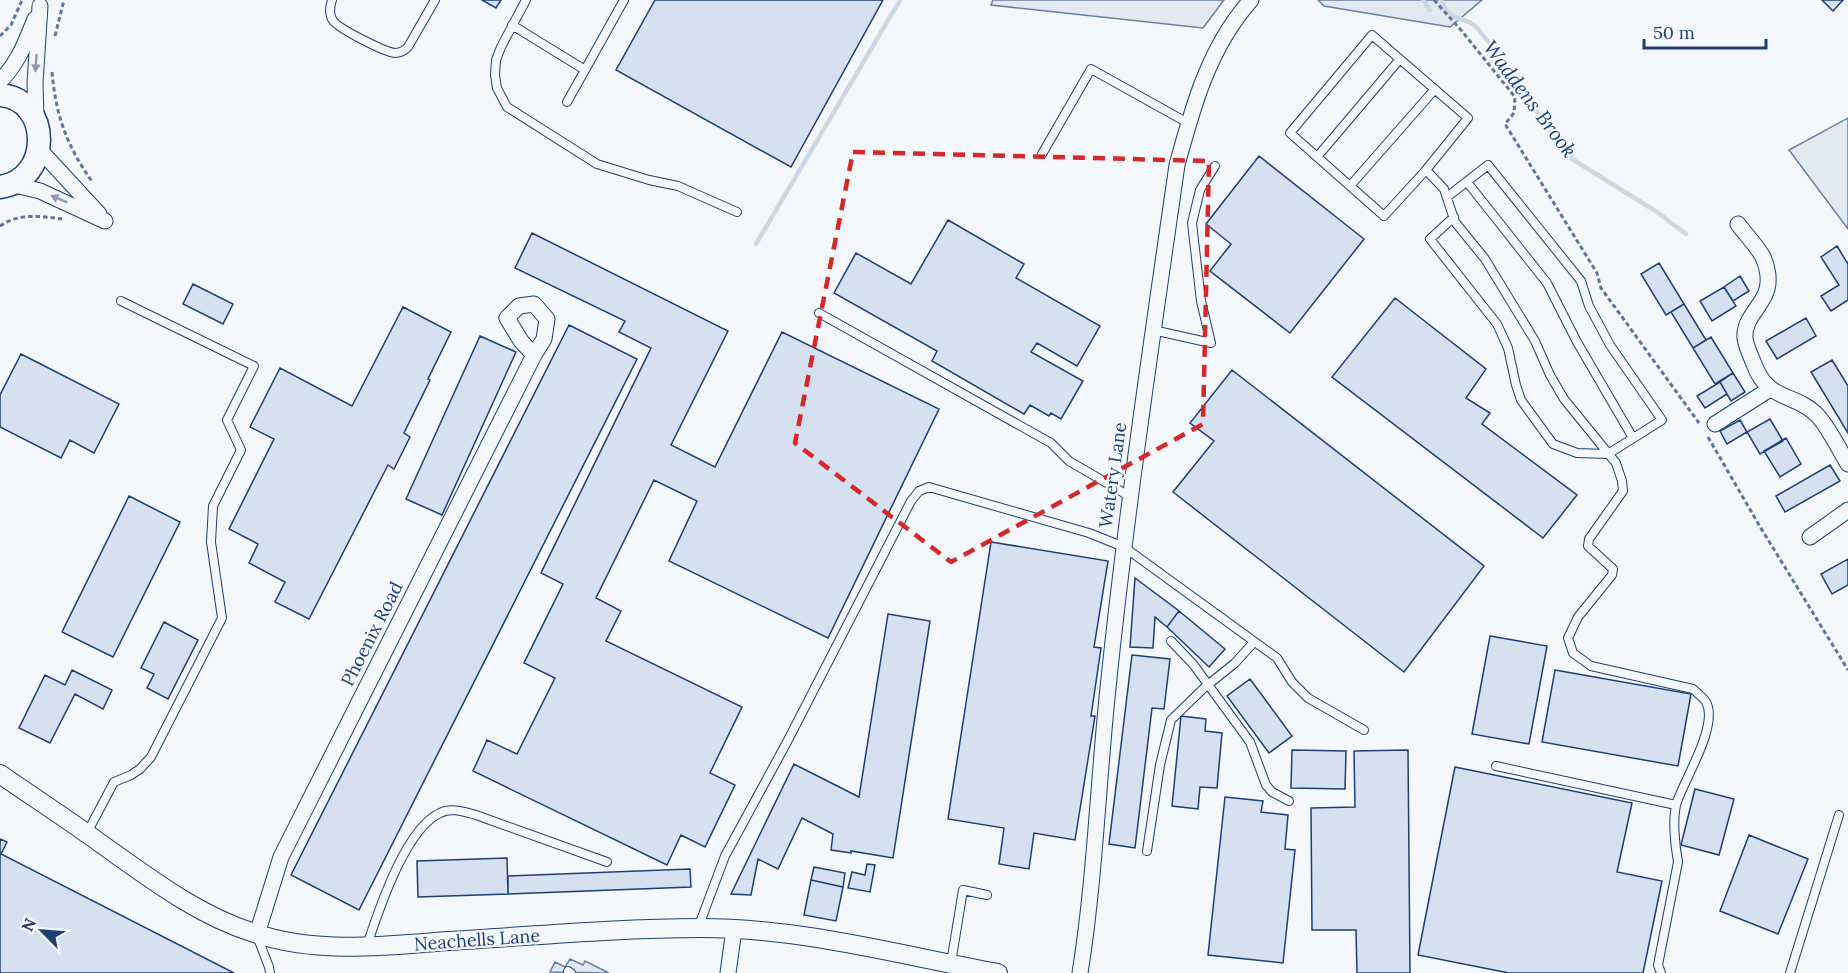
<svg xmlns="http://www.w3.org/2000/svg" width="1848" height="973" font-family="Lora,serif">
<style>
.green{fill:#e3e9f0;stroke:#687fa3;stroke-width:1.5}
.parking{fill:#e3e8f0;stroke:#687fa3;stroke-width:1.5}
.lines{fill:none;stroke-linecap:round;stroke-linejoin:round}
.stream{stroke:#cfd7e4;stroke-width:4.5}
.building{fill:#d5e0f0;stroke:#1d3f73;stroke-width:1.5}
.service-casing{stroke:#1d3f73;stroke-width:10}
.minor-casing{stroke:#1d3f73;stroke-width:17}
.tertiary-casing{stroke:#1d3f73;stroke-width:20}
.primary-casing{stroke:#1d3f73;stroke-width:25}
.path{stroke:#5e769c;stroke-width:3;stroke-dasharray:4.5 3;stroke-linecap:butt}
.service{stroke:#f4f7fb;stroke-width:8}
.minor{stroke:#f4f7fb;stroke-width:15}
.tertiary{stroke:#f4f7fb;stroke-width:18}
.primary{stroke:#f4f7fb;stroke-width:22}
.oneway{fill:#889bb7}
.marked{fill:none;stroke:#d62828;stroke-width:4.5;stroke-dasharray:12 8;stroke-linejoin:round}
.labels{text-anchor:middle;stroke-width:4.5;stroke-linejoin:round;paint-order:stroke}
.street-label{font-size:18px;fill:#1d3f73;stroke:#f4f7fb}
.water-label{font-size:20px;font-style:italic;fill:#1d3f73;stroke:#f4f7fb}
</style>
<rect width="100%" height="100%" fill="#f4f7fb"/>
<path class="green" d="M993 0H1224L1203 28 991 5Z
M1318 0H1482L1450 27 1324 6Z
M1848 118V229L1789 150Z"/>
<path class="parking" d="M570 959 583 965 585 961 609 973 550 972 555 962 565 967Z"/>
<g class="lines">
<path class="stream" d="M1423 0 1430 10
M1441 0C1451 26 1465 13 1479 30 1492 47 1507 64 1519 82 1536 108 1550 137 1572 159L1657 212 1686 234
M756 244 900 0"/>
</g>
<path class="building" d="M482 0H501L496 8Z
M655 0H883L791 167 616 70Z
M1822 0H1843L1833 11Z
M1259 156 1364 239 1290 333 1210 271 1231 244 1206 224Z
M948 220 1024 264 1016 278 1100 326 1077 366 1037 343 1031 352 1083 381 1061 419 1051 413 1049 416 1030 405 1024 414 932 361 937 351 834 293 856 253 911 284Z
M532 233 728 331 671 445 715 467 782 332 939 409 828 638 669 561 697 501 654 480 596 598 621 611 606 641 742 707 710 773 735 785 705 847 681 835 667 865 473 771 487 740 517 754 555 678 524 663 563 584 541 573 651 348 619 332 625 321 515 268Z
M1837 246 1848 264V300L1831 311 1821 296 1839 285 1821 257Z
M1659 263 1684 304 1666 315 1641 274Z
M1740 276 1749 291 1733 301 1724 287Z
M193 284 233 304 223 324 183 304Z
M1724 287 1736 306 1712 321 1700 301Z
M1395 298 1486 369 1466 398 1490 413 1482 424 1577 495 1543 538 1332 377Z
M1684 304 1706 340 1693 348 1671 312Z
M403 307 451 332 428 379 430 380 404 433 410 437 394 469 388 465 309 619 275 602 285 582 249 563 258 544 229 529 274 439 250 427 280 368 352 406Z
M1806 318 1816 336 1777 359 1766 341Z
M569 325 637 359 359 910 291 875Z
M480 336 516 352 442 515 406 499Z
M1711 337 1733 373 1715 384 1693 348Z
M21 354 119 404 94 453 70 440 61 458 0 427V395Z
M1832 360 1848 386V433L1811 372Z
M1232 370 1484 566 1404 672 1173 492 1214 441 1190 423Z
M1733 373 1745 392 1731 401 1720 382Z
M1720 382 1727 394 1705 408 1697 396Z
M1770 419 1783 441 1760 454 1747 432Z
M1740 420 1747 432 1727 444 1720 431Z
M1786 438 1801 464 1780 477 1764 451Z
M1830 465 1840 481 1785 512 1776 496Z
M129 496 180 522 113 657 62 632Z
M991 542 1108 561 1094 647 1101 648 1091 716H1095L1075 840 1034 833 1029 869 999 864 1004 828 948 819Z
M1848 559V585L1832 594 1821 574Z
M1135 578 1179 611 1167 627 1155 617 1153 648 1130 647Z
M1179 611 1225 649 1209 667 1167 627Z
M888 614 930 621 893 858 851 851V853L831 850 833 834 802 818 778 869 758 859 751 895 731 894 794 764 859 797Z
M164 622 198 640 168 699 147 688 154 674 141 668Z
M1490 636 1547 646 1529 744 1472 734Z
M1132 655 1170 659 1164 709 1152 708 1135 848 1109 844Z
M72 670 112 690 103 709 75 694 50 743 19 728 45 675 65 685Z
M1555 670 1691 694 1678 766 1542 742Z
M1250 679 1292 736 1269 753 1227 696Z
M1181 716 1206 719 1205 731 1222 733 1217 788 1200 787 1198 809 1172 806Z
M1292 750 1346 751 1345 789 1291 788Z
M1408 750 1410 973H1357L1356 930H1312L1311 808 1355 807 1354 751Z
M1455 767 1632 803 1617 872 1662 881 1643 973H1509L1418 955Z
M1695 789 1734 799 1719 855 1681 845Z
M1225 797 1263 801 1261 812 1288 815 1285 849 1295 850 1283 963 1208 955Z
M1749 835 1808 859 1778 934 1720 911Z
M0 839 7 842 1 854 234 973H0Z
M507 858 508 894 418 897 417 861Z
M867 864 875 865 870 892 848 888 852 872 865 875Z
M814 867 845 873 843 887 811 880Z
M690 869 691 887 508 894V876Z
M811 880 843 887 836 921 804 915Z"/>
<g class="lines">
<g class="service-casing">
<path id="service" d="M332 0C330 6 329 13 332 19 336 28 385 52 395 53 401 53 404 51 408 47L435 0
M526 0 501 47 496 60 495 75 497 88 507 107 597 164 649 180 678 186 737 212
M512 25 585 70 624 0
M1372 35 1468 118 1426 170 1384 216 1290 133Z
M567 102 585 70
M1042 154 1091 69 1188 123
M1317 157 1400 59
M1426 170 1444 189 1455 222 1485 259 1535 341 1550 375 1564 399 1616 463 1622 481 1623 491 1589 539 1588 546 1613 569 1612 575 1578 617 1568 638 1573 653 1591 666 1693 689C1697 693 1703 697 1706 702 1719 725 1685 778 1677 802 1672 817 1675 846 1678 862L1658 965 1661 973
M1467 182 1547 283 1577 342 1633 438
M1350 186 1435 89
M1447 197 1488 165 1581 281 1589 306 1610 345 1662 420 1608 454 1577 453 1553 444 1521 400 1516 385 1508 348 1497 324 1430 239 1454 217
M819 313 1051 443 1069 461 1129 496
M1153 330 1211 343 1201 301 1192 223 1200 190 1215 166
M1171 641 1193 664 1250 742 1266 785 1272 792 1289 801
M1496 766 1676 805
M87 833 114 782 131 775 140 769 151 757 222 618 211 542 213 506 241 450 227 420 254 366 121 301
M1147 851 1160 765 1171 720 1204 688 1235 663 1254 642
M698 928 725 856 787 742 911 501 919 491 929 487 1089 533 1124 547 1277 658 1292 682 1308 698 1364 730
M257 936 269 967 270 973
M367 945C379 910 405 829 440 813 451 807 465 812 476 815L607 862
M951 963 963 890 987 895
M568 971 571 973
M1790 973 1839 815"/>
</g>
<g class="minor-casing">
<path id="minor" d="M0 81C18 64 26 41 35 19
M36 120 35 83 40 6
M39 149 99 214
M11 184 40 191 105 221
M1738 224C1746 235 1757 246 1763 257 1782 302 1743 308 1745 338 1746 347 1751 356 1754 364 1768 402 1793 392 1816 414 1827 424 1840 451 1848 464
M534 304 547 319 544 339 534 355 521 341 507 318 519 306Z
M1715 424 1770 389
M1810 537 1848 510
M257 934 281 857 534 355
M728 973 734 929
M1080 973C1095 879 1098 783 1108 688 1126 513 1152 339 1177 165 1193 106 1209 47 1251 0"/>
</g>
<g class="tertiary-casing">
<path id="tertiary" d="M0 774C33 797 67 819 100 843 148 877 197 915 254 933 317 954 383 946 448 941 532 936 617 928 701 928 802 928 899 955 998 973"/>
</g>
<g class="primary-casing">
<path id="primary" d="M0 95C52 99 52 180 0 187"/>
</g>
<path class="path" d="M1434 0 1461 30 1515 97 1514 113 1505 124 1597 273 1601 288 1699 423
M0 36 11 25 22 0
M55 36 64 0
M52 72C56 117 67 146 93 183
M0 226C19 213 40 216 62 219
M1708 437 1759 525 1848 670"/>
<use href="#service" class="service"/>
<use href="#minor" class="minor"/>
<use href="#tertiary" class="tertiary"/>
<use href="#primary" class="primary"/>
</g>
<defs><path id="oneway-solid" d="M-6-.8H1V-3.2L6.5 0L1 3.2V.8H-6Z" transform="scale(1.5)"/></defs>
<g class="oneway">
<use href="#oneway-solid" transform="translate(36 63) rotate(94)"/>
<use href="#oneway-solid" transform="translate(59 199) rotate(-158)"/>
</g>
<path class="marked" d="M853 152 1209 161 1203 424 951 562 795 443Z"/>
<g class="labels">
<g class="street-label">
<text transform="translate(1113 475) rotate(-82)" y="6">Watery Lane</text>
<text transform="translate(372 634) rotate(-63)" y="6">Phoenix Road</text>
<text transform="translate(477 940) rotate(-4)" y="6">Neachells Lane</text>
</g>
<g class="water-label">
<text transform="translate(1530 99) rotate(53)" y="7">Waddens Brook</text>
</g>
</g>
<g transform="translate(42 931) rotate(295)" stroke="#f4f7fb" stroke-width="4.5" paint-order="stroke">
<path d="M0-4.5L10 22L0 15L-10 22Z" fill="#1d3f73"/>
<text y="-9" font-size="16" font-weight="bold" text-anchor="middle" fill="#1d3f73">N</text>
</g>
<path d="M1644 39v9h122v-9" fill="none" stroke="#1d3f73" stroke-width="3"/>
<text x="1653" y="39" font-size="18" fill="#1d3f73" stroke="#f4f7fb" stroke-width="4.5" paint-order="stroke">50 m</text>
</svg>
